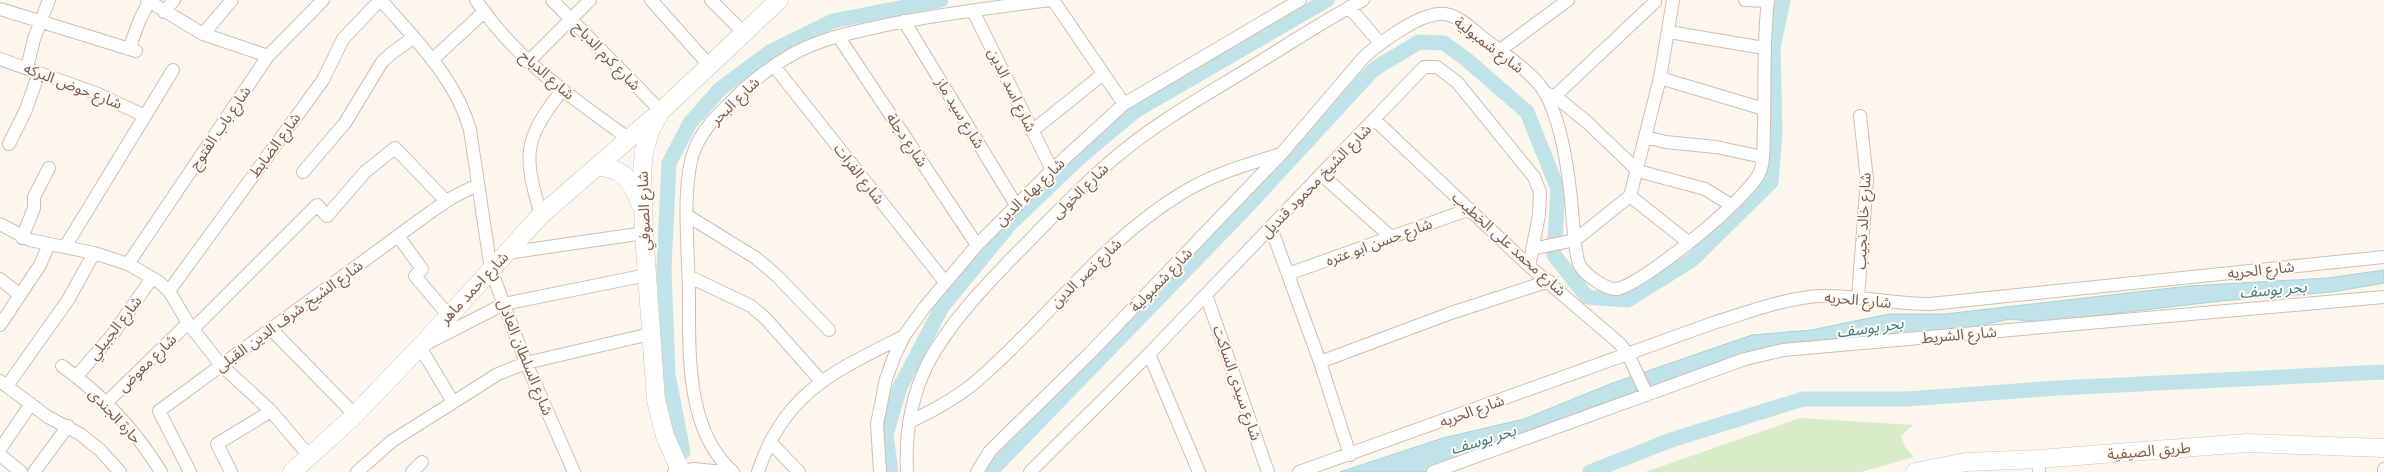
<svg xmlns="http://www.w3.org/2000/svg" width="2384" height="472" font-family="Roboto,'Noto Sans Arabic',sans-serif">
<style>
.green{fill:#d8ecc9}
.water{fill:#bfe3e8;stroke:#a5d3da}
.lines{fill:none;stroke-linecap:round;stroke-linejoin:round}
.canal{stroke:#bfe3e8;stroke-width:15}
.street-casing{stroke:#d1beb0;stroke-width:14}
.secondary-casing{stroke:#d6c0b0;stroke-width:19}
.street{stroke:#fff;stroke-width:12}
.secondary{stroke:#fff;stroke-width:18}
.labels{text-anchor:middle;stroke-width:4;stroke-linejoin:round;paint-order:stroke}
.street-label{font-size:15px;fill:#7a5c4d;stroke:#fffaf3}
.water-label{font-size:16px;font-style:italic;fill:#437c86;stroke:#fffaf3}
</style>
<rect width="100%" height="100%" fill="#fdf6ec"/>
<path class="green" d="M1800 418 1913 425 1901 436 1905 447 1914 457 1861 472H1645Z"/>
<path class="water" d="M2384 270V283L2332 292 2221 301 2042 322 2010 319 1941 334 1800 342 1597 405 1518 440 1426 472H1340L1443 438 1524 419 1610 384 1752 335 1812 330 1889 314H1945L2189 286 2328 278Z"/>
<g class="lines">
<path class="canal" d="M683 452 668 374 664 268 669 163 690 123 720 89 770 52 833 21 941 0
M891 472 886 435 900 387 942 307 1010 224 1079 158 1135 111 1327 0
M990 472 1243 211 1374 69 1419 42 1444 43 1467 60 1527 112 1558 189 1554 255 1587 297 1628 300 1692 260 1771 182 1775 134 1773 48 1783 0
M1590 472 1671 440 1803 399H1907L2058 388 2384 372"/>
<g class="street-casing">
<path id="street" d="M147 0 203 34 268 56
M381 0C415 40 456 78 470 130L491 270 526 363 574 472
M476 0C515 59 572 98 628 138
M552 0 661 111
M651 0 709 65
M711 0 744 33
M1053 0 1124 104
M1745 0 1768 1
M1349 7 1380 43
M0 9 136 51
M973 11 1052 170
M164 12 174 0
M904 21 1016 205
M1669 32 1764 48
M203 34 232 0
M838 36 977 245
M129 49 140 19 149 2
M1499 51 1568 0
M0 59 98 94 145 116
M432 60 484 12
M528 62 590 0
M774 66 945 282
M27 68 34 39 49 0
M1660 78 1764 109
M1545 93 1555 96 1588 123 1638 171 1705 189 1731 205
M1555 96 1655 2
M1375 120 1529 266 1619 343 1628 354 1647 395
M1032 131 1103 74
M1646 137 1665 142 1716 147 1763 157
M9 144 25 112 39 73
M303 172 345 123 382 62 392 53 413 38
M1322 175 1391 237
M1630 196 1688 242
M541 215C523 154 523 141 562 90
M688 216 756 258 777 276 829 330
M0 224 30 240 94 253 128 264 159 282 169 291 188 323 221 365 271 411 310 457
M1271 228 1320 362 1350 455
M398 236 422 269 415 276 449 316
M22 238 34 208V197L49 168
M65 247 173 70
M1532 249 1575 240 1630 196 1660 78 1673 0
M507 253 644 233
M128 264 268 56 323 0
M1288 274 1470 209
M690 277 751 306 766 319 821 381
M0 279 20 295
M169 291 323 80 343 39 380 0
M1206 295 1268 472
M1858 297 1867 180 1860 116
M0 325 40 265 49 244
M193 329 317 205 327 216 365 172 395 148 446 201
M271 329 355 415
M1149 354 1199 472
M1320 362 1451 313 1549 281
M62 366C101 394 136 431 161 472
M76 377 113 334 152 278
M0 381 48 417 80 434 100 450 120 472
M7 386 68 300 94 253
M453 402 420 347 504 304 647 275
M106 403 188 323
M909 422C935 410 959 397 980 378 1048 319 1101 243 1179 195 1210 175 1245 165 1281 154
M770 442 799 472
M0 449 31 404
M0 455 21 472
M2038 459 2039 472
M34 472 68 426
M190 472 159 411 432 211 453 197 477 185
M231 472 217 444 271 411
M357 472 392 441 498 374 526 363 650 334
M412 472 422 462
M674 472 694 469 723 472
M733 472C688 433 689 360 689 305 690 262 680 190 694 151 702 130 717 115 733 100 750 83 771 66 793 54 822 38 854 32 886 25 940 14 996 7 1051 0
M758 472C784 392 835 371 904 336
M880 472 877 424 886 379 894 357 904 336 924 308 977 245 1052 170 1124 104 1300 0
M907 472C905 436 911 398 927 365 949 323 984 287 1017 253 1048 222 1078 189 1111 161 1155 123 1204 96 1253 66 1289 44 1325 20 1363 0
M977 472 990 451 1089 354 1282 153 1364 57C1381 42 1422 11 1445 14 1459 16 1471 28 1482 37 1500 52 1523 65 1538 83 1561 110 1569 176 1572 210 1573 223 1575 257 1580 266 1586 275 1606 290 1617 289 1643 284 1755 194 1761 169 1765 156 1763 139 1764 125 1765 83 1763 42 1768 0
M1030 472 1149 354 1424 67H1437L1457 82 1534 177 1540 192 1539 215 1529 266
M1299 472 1716 322C1749 312 1785 298 1820 296 1857 295 1893 304 1930 304L2384 257
M1433 472 1745 359 1783 350 2384 297
M2384 472V469"/>
</g>
<g class="secondary-casing">
<path id="secondary" d="M597 166C626 171 628 176 640 203
M292 472 355 415 449 316 541 215 654 117
M681 472 665 436 656 400 644 233 642 174 644 152 650 131 661 111 779 0
M1915 472 1966 462 2038 459 2247 443 2384 448"/>
</g>
<use href="#street" class="street"/>
<use href="#secondary" class="secondary"/>
</g>
<g class="labels">
<g class="street-label">
<text transform="translate(1489 45) rotate(37)" y="5">شارع شمبولية</text>
<text transform="translate(607 56) rotate(46)" y="5">شارع كرم الدباح</text>
<text transform="translate(547 75) rotate(41)" y="5">شارع الدباح</text>
<text transform="translate(73 86) rotate(21)" y="5">شارع حوض البركه</text>
<text transform="translate(1012 90) rotate(64)" y="5">شارع اسد الدين</text>
<text transform="translate(735 101) rotate(-44)" y="5">شارع البحر</text>
<text transform="translate(960 113) rotate(59)" y="5">شارع سيد ماز</text>
<text transform="translate(220 128) rotate(-56)" y="5">شارع باب الفتوح</text>
<text transform="translate(907 140) rotate(56)" y="5">شارع دجلة</text>
<text transform="translate(275 145) rotate(-54)" y="5">شارع الضابط</text>
<text transform="translate(859 174) rotate(52)" y="5">شارع الفرات</text>
<text transform="translate(1316 181) rotate(-46)" y="5">شارع الشيخ محمود قنديل</text>
<text transform="translate(1080 191) rotate(-44)" y="5">شارع الخولى</text>
<text transform="translate(1030 192) rotate(-44)" y="5">شارع بهاء الدين</text>
<text transform="translate(644 211) rotate(-92)" y="5">شارع الصوفي</text>
<text transform="translate(1863 221) rotate(-87)" y="5">شارع خالد نجيب</text>
<text transform="translate(1379 242) rotate(-20)" y="5">شارع حسن ابو عتره</text>
<text transform="translate(1509 244) rotate(42)" y="5">شارع محمد على الخطيب</text>
<text transform="translate(2261 270) rotate(-6)" y="5">شارع الحريه</text>
<text transform="translate(1086 273) rotate(-44)" y="5">شارع نصر الدين</text>
<text transform="translate(1161 280) rotate(-46)" y="5">شارع شمبولية</text>
<text transform="translate(474 288) rotate(-47)" y="5">شارع احمد ماهر</text>
<text transform="translate(1858 300) rotate(5)" y="5">شارع الحريه</text>
<text transform="translate(289 316) rotate(-36)" y="5">شارع الشيخ شرف الدين القبلى</text>
<text transform="translate(115 328) rotate(-52)" y="5">شارع الجبيلي</text>
<text transform="translate(1959 335) rotate(-5)" y="5">شارع الشريط</text>
<text transform="translate(525 357) rotate(68)" y="5">شارع السلطان العادل</text>
<text transform="translate(147 363) rotate(-44)" y="5">شارع معوض</text>
<text transform="translate(1237 383) rotate(71)" y="5">شارع سيدى الساكت</text>
<text transform="translate(1472 411) rotate(-20)" y="5">شارع الحريه</text>
<text transform="translate(115 416) rotate(47)" y="5">حارة الجندى</text>
<text transform="translate(2149 451) rotate(-5)" y="5">طريق الصيفية</text>
</g>
<g class="water-label">
<text transform="translate(2273 289) rotate(-5)" y="6">بحر يوسف</text>
<text transform="translate(1870 327) rotate(-8)" y="6">بحر يوسف</text>
<text transform="translate(1483 439) rotate(-17)" y="6">بحر يوسف</text>
</g>
</g>
</svg>
